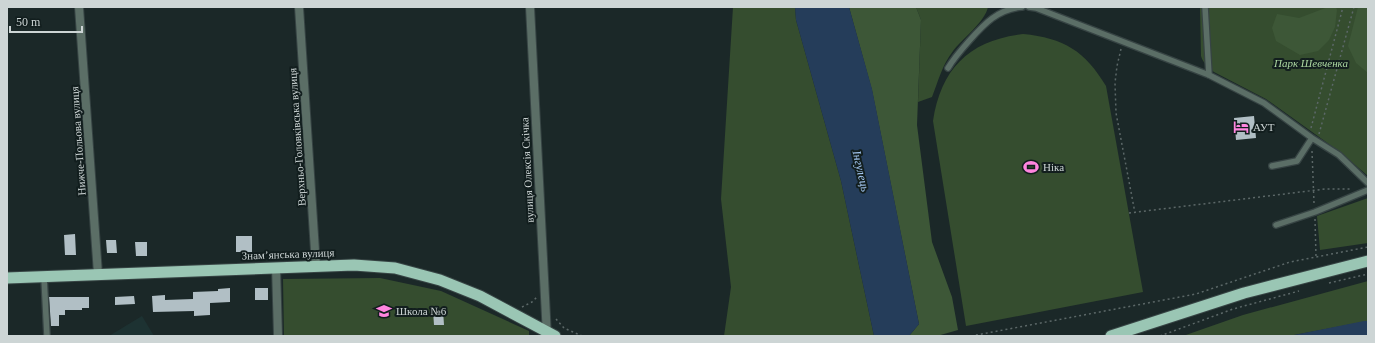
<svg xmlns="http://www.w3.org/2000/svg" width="1375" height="343" font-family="'Times New Roman',serif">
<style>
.built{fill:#1d3232}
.green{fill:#354d2f}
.forest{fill:#3d5737}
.water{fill:#253d5a}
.building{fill:#b1bfc5}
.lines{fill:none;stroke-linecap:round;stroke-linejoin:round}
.service-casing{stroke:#374444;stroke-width:8}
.minor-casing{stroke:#374444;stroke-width:10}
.tertiary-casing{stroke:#374444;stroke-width:10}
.trunk-casing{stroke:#374444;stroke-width:13}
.path{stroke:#5c6868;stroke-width:1.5;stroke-dasharray:2 3;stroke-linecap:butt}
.service{stroke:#5b6e66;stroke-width:5.5}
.minor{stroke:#5b6e66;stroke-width:8}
.tertiary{stroke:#5b6e66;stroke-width:8}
.trunk{stroke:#9ac6b4;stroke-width:11}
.labels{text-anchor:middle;stroke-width:4;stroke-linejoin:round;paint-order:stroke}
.park-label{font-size:11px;font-style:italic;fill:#add9a2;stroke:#121e1e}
.poi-label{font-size:11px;fill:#cdd5d5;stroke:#121e1e;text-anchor:start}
.street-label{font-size:11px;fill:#cdd5d5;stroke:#121e1e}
.water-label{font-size:12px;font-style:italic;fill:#aacef9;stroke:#121e1e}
</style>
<rect width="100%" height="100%" fill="#1b2828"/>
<path class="built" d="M142 316 154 336H109Z"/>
<path class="green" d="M733 7H795L796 20 841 181 874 336H724L731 287 721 199Z
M916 7H988C985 22 962 39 953 51 942 65 938 82 932 97L918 102 921 20Z
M1200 7H1368V176L1340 152 1266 99 1214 72C1208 67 1203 63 1201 56Z
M1023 34C1064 38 1085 51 1106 86L1143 292 966 326 933 121C941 68 970 40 1023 34Z
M1368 198V243L1320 250 1317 216Z
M380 278 441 291 529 331V336H284L283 279Z
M1368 281V321L1289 336H1183L1243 315Z"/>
<path class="forest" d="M849 7H916L921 20 917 125 932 242 952 297 958 330 937 336H909L919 324 872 90Z
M1328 7H1336L1337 10 1335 27 1329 40 1318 51 1300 55 1276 41 1272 28 1277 14 1299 18Z
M1358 7H1368V73L1356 63 1348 46Z"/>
<path class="water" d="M795 7H849L872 89 919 324 909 336H874L841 181 796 20Z
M1364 321H1368V336H1289Z"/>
<path class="building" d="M1254 116 1256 138 1236 140 1234 118Z
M75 234 76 255H65L64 235Z
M236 236H252V252H236Z
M106 240H116L117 253H107Z
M135 242H147V256H136Z
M230 288V302L210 303V315L194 316V311L153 312 152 296 165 295V300L193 299V292L218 291V289Z
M255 288H268V300H255Z
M134 296 135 304 115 305V297Z
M49 297H89V308H82V310H65V315H59V326H51Z
M443 310 444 325H434L433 311Z"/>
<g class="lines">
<g class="service-casing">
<path id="service" d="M1029 7 1036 8 1209 75 1264 103 1312 138 1339 155 1368 183
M1205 7 1209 75
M948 68C954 58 961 50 969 41 984 24 998 9 1022 7
M1272 166 1297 161 1312 138
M1276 225 1315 212 1368 190
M44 277 47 336"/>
</g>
<g class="minor-casing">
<path id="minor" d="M79 7 98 274
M299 7 316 266
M276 267 278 336"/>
</g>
<g class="tertiary-casing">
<path id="tertiary" d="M530 7 547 336"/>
</g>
<g class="trunk-casing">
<path id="trunk" d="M7 278 354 265 395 268 440 280 480 296 555 336
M1111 336 1244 293 1368 261"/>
</g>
<path class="path" d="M1121 49 1117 66 1115 83 1116 113 1135 213
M1311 128 1343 7
M1319 134 1354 7
M1312 151 1314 203
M1129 213 1325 189H1350
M1315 219 1316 257
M1329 283 1368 274
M522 307 532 302 537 297
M556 319 564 328 582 336
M971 336 1196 294 1290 262 1368 247
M1160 336 1233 309 1299 291"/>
<use href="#service" class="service"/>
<use href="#minor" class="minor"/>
<use href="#tertiary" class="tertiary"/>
<use href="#trunk" class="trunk"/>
</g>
<defs>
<g id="hotel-bare" transform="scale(1.2)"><path d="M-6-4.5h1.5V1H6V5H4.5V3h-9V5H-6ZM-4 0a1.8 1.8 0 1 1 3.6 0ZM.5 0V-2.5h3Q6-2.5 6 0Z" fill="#ff85df" stroke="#121e1e" stroke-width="2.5" paint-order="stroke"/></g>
<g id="stadium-bare" transform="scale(1.2)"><path d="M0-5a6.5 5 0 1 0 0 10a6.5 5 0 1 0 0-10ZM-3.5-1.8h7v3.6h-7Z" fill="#ff85df" stroke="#121e1e" stroke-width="2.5" paint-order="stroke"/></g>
<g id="school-bare" transform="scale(1.2)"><path d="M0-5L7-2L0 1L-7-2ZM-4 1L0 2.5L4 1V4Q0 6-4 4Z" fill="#ff85df" stroke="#121e1e" stroke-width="2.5" paint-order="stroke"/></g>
</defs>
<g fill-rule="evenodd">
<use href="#hotel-bare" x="1241" y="127"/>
<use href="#stadium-bare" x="1031" y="167"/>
<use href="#school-bare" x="384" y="311"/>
</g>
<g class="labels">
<g class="park-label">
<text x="1311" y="67">Парк Шевченка</text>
</g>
<g class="poi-label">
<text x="1253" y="131">АУТ</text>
<text x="1043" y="171">Ніка</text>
<text x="396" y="315">Школа №6</text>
</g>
<g class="street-label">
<text transform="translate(297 137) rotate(-94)" y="4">Верхньо-Головківська вулиця</text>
<text transform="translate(78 141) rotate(-94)" y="4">Нижче-Польова вулиця</text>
<text transform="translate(527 170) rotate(-93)" y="4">вулиця Олексія Скічка</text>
<text transform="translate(288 254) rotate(-2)" y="4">Знамʼянська вулиця</text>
</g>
<g class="water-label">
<text transform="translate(861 171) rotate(77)" y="4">Інгулець</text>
</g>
</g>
<rect width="1375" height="343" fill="none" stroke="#cdd5d5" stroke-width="16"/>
<path d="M10 26v6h72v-6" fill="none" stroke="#cdd5d5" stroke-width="2"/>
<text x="16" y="26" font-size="12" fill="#cdd5d5" stroke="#121e1e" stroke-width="3" paint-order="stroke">50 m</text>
</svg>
